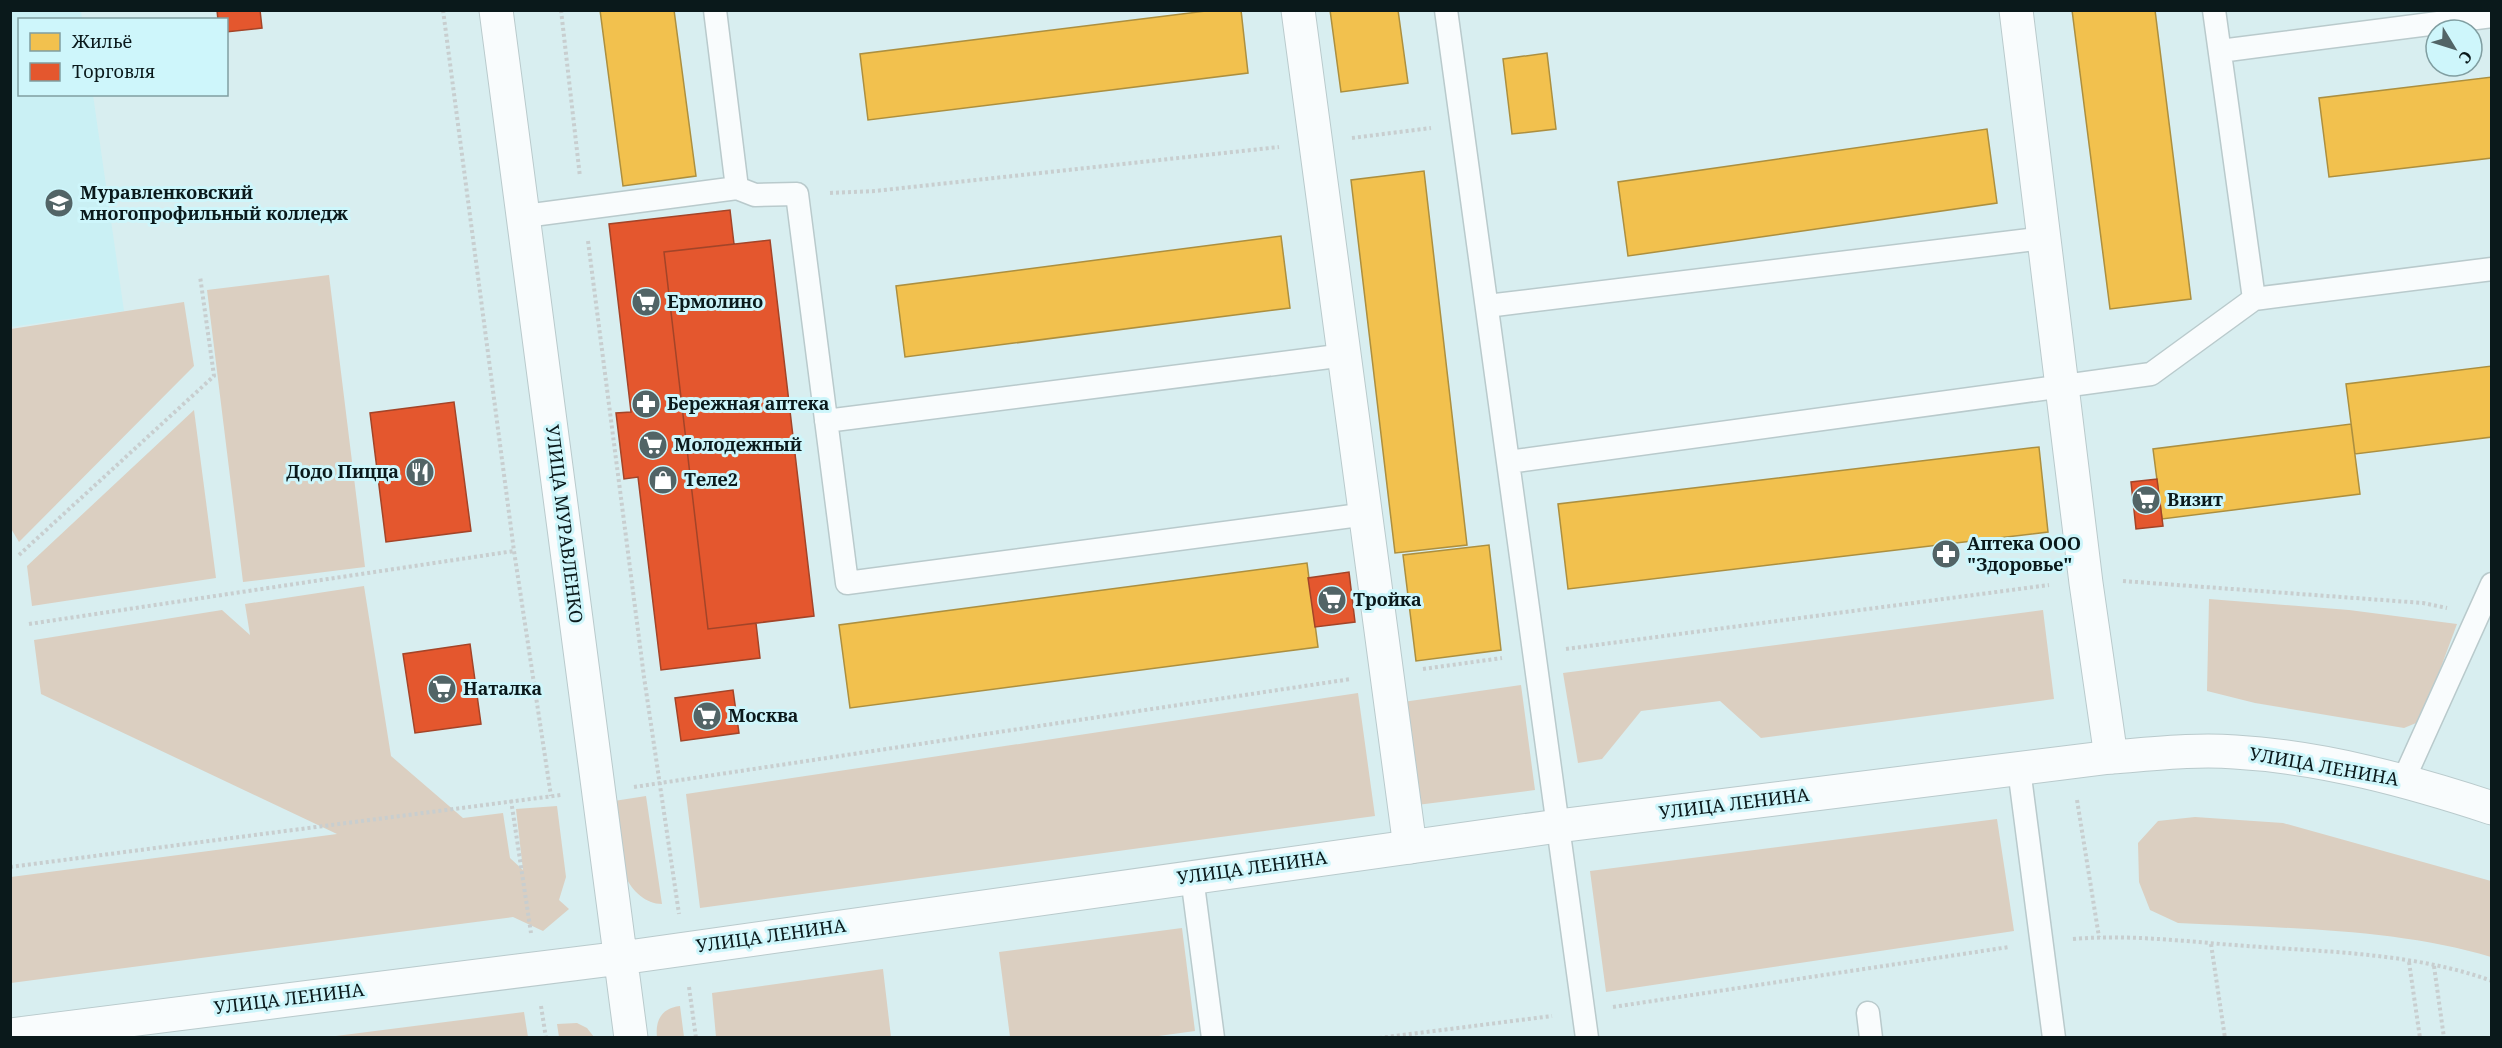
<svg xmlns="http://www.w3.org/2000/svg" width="2502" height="1048" font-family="'Noto Serif',serif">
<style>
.built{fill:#caf0f4}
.green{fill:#dbcfc1}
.homes{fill:#f2c14e;stroke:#ac8f3f;stroke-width:1.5}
.shops{fill:#e4572e;stroke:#a34428;stroke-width:1.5}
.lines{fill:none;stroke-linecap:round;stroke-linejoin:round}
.lane-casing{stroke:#b9cacc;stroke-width:25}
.street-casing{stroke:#b9cacc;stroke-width:35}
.secondary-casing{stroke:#b9cacc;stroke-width:35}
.path{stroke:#c8cecf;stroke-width:4;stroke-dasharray:3 3;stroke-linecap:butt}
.lane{stroke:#f9fcfd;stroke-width:22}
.street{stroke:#f9fcfd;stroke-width:33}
.secondary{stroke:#f9fcfd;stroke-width:33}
.labels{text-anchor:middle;stroke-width:6;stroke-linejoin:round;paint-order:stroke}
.poi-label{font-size:18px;font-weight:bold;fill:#0a191b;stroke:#cef6fb;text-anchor:start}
.street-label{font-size:18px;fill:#0a191b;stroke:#cef6fb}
</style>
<rect width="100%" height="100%" fill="#d8eef0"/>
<path class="built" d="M10 11H81L82 19 20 20V94L93 95 124 311 11 327Z"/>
<path class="green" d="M329 275 365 567 243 582 207 290Z
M184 302 194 366 19 542 10 527 11 329Z
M194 410 216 578 32 606 27 566Z
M364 586 391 756 463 818 503 813 510 858 523 870 516 809 557 806 566 877 559 900 569 909 543 931 513 917 11 983V877L337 834 41 694 34 640 222 610 250 635 245 604Z
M2209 599 2349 610 2457 624 2421 721 2404 728 2255 703 2207 691Z
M2043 610 2054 699 1761 738 1720 701 1641 711 1602 759 1578 763 1563 673Z
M1521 685 1535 790 1417 805 1403 702Z
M1358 693 1375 816 700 908 686 794Z
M646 796 662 904C646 904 632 891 626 877L614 801Z
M2195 817 2283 823 2491 881V957C2396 928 2278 928 2178 923L2150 910 2139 882 2138 843 2158 821Z
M1997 819 2014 931 1606 992 1590 871Z
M1182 928 1195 1031 1144 1038 1010 1037 999 952Z
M883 969 891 1037H716L712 993Z
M680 1006 684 1037H657C655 1020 662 1008 680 1006Z
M524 1012 528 1037H328Z
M577 1023 587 1028 594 1037H559L557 1024Z"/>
<path class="homes" d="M600 10H674L696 176 623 186Z
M1214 10H1241L1248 73 868 120 860 54Z
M1330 10H1398L1408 83 1341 92Z
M2072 10H2155L2191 299 2110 309Z
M1547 53 1556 129 1512 134 1503 59Z
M2492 77V158L2329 177 2319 98Z
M1987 129 1997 203 1628 256 1618 182Z
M1424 171 1467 545 1395 553 1351 180Z
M1281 236 1290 308 905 357 896 286Z
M2492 366V437L2355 454 2346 384Z
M2351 424 2360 494 2162 519 2153 449Z
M2039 447 2048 532 1568 589 1558 504Z
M1489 545 1501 650 1416 661 1403 555Z
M1307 563 1318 647 850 708 839 625Z"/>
<path class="shops" d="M217 10H260L262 28 226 32V20H218Z
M730 210 734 244 664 252 708 629 756 623 760 658 661 670 638 477 624 479 616 413 631 412 609 224Z
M770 240 814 616 708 629 664 252Z
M454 402 471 531 386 542 370 413Z
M2157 479 2163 526 2136 529 2131 482Z
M1349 572 1355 622 1315 627 1308 578Z
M470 644 481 724 415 733 403 654Z
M733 690 739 733 681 741 675 698Z"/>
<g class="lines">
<g class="lane-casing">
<path id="lane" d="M715 10 737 188 755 195 797 194 847 583 1367 514
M1446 10 1587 1038
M2214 10 2254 299
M2220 51 2492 16
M525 216 737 188
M1487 306 2044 238
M826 421 1345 355
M1508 462 2151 374 2254 299 2492 269
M2019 769 2054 1038
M2403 781 2492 584
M1192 877 1213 1038
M1868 1013 1871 1038"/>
</g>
<g class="street-casing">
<path id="street" d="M1298 10 1410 847
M2016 10 2086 583 2111 757"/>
</g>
<g class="secondary-casing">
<path id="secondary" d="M496 10 631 1038
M10 1035 621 958 1558 826 2111 757C2153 754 2194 749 2235 752 2322 757 2410 781 2492 808"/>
</g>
<path class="path" d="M443 10 514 551 551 796
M561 10 580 177
M1352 138 1431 128
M830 193 875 191 1279 147
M588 241 644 677 679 914
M19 555 214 376 200 276
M2123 581 2423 603 2447 608
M29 624 514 551
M1566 649 2049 585
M1423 669 1502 658
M634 787 1351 679
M511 800 531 933
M2077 800 2099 937
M10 867 561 795
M2073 939C2132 934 2189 942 2247 946 2328 952 2415 953 2492 981
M2211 944 2225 1038
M2409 962 2420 1038
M2434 966 2444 1038
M689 987 696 1038
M541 1006 546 1038
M1613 1007 2009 947
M1379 1038 1552 1016"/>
<use href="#lane" class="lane"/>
<use href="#street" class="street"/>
<use href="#secondary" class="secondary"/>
</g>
<defs>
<g id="university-disc" transform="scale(1.5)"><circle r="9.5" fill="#526466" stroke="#cef6fb"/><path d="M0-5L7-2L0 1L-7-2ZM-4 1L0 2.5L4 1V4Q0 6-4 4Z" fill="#fff"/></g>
<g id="supermarket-disc" transform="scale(1.5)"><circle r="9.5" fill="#526466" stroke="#cef6fb"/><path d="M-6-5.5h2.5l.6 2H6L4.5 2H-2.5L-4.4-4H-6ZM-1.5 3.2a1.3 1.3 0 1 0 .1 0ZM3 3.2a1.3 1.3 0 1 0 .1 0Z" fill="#fff"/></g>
<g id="pharmacy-disc" transform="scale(1.5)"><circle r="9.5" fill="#526466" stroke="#cef6fb"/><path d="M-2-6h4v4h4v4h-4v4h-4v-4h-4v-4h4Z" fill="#fff"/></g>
<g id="restaurant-disc" transform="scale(1.5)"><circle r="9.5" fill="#526466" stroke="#cef6fb"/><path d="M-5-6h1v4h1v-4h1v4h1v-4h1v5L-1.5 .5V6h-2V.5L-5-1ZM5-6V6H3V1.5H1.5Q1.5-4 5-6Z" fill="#fff"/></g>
<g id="shop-disc" transform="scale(1.5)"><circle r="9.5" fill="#526466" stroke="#cef6fb"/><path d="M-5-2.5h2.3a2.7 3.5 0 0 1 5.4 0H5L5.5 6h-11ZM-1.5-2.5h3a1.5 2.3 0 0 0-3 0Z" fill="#fff"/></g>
</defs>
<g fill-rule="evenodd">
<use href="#university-disc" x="59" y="203"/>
<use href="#supermarket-disc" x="646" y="302"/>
<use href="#pharmacy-disc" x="646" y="404"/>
<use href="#supermarket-disc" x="653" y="445"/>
<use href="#restaurant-disc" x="420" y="472"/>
<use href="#shop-disc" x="663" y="480"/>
<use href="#supermarket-disc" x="2146" y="500"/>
<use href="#pharmacy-disc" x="1946" y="554"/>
<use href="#supermarket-disc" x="1332" y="600"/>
<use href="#supermarket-disc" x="442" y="689"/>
<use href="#supermarket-disc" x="707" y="716"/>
</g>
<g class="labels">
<g class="poi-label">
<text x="80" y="199">Муравленковский<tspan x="80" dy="21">многопрофильный колледж</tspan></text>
<text x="667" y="308">Ермолино</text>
<text x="667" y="410">Бережная аптека</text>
<text x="674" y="451">Молодежный</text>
<text x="399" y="478" text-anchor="end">Додо Пицца</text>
<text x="684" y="486">Теле2</text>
<text x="2167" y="506">Визит</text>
<text x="1967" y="550">Аптека ООО<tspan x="1967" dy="21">"Здоровье"</tspan></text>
<text x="1353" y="606">Тройка</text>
<text x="463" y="695">Наталка</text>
<text x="728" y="722">Москва</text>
</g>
<g class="street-label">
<text transform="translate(564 524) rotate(83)" y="6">УЛИЦА МУРАВЛЕНКО</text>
<text transform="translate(2324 767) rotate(10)" y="6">УЛИЦА ЛЕНИНА</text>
<text transform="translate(1734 804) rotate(-7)" y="6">УЛИЦА ЛЕНИНА</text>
<text transform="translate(1252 868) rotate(-8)" y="6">УЛИЦА ЛЕНИНА</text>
<text transform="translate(771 936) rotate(-8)" y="6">УЛИЦА ЛЕНИНА</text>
<text transform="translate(289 999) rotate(-7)" y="6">УЛИЦА ЛЕНИНА</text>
</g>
</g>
<rect width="2502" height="1048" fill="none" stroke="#0a191b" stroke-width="24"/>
<rect x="18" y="18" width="210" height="78" fill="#cef6fb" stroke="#809ea1" stroke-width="1.5"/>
<rect x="30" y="33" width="30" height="18" fill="#f2c14e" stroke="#809ea1" stroke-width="1.5"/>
<text x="72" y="48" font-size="18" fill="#0a191b">Жильё</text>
<rect x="30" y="63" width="30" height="18" fill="#e4572e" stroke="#809ea1" stroke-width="1.5"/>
<text x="72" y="78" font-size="18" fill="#0a191b">Торговля</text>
<g transform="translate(2454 48) rotate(128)"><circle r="28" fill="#cef6fb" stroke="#809ea1" stroke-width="1.5"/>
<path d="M0-4.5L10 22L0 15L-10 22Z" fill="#526466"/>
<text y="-9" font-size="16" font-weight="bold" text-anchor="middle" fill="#0a191b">С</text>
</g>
</svg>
